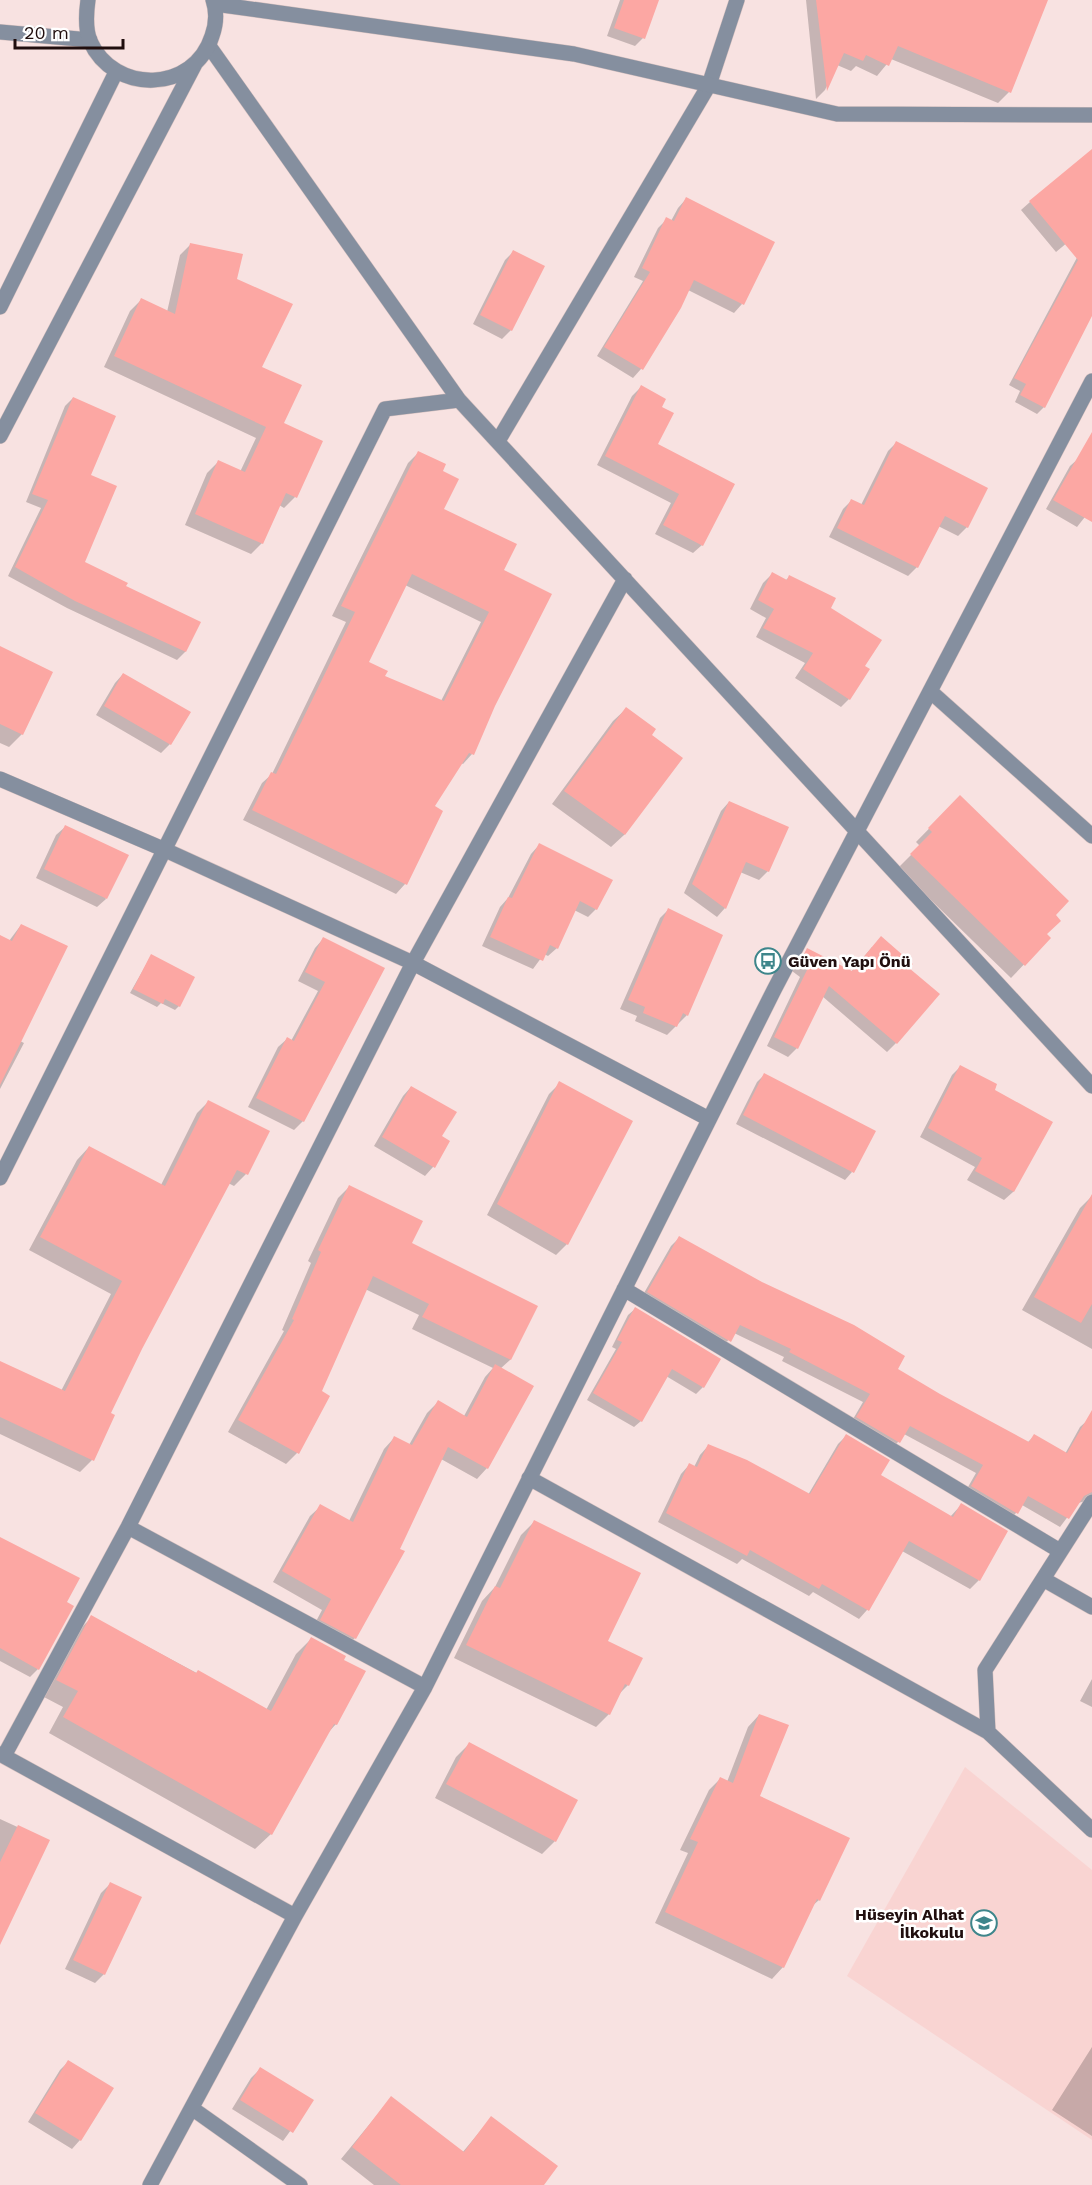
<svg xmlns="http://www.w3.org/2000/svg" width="1092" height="2185" font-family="'Work Sans',sans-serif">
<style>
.built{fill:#f9d4d2}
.shadow{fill:#0003;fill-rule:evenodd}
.building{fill:#fca7a3;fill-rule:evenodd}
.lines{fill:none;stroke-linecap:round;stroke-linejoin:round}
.minor-casing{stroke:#d5c0bf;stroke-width:16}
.tertiary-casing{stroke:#d5c0bf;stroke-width:16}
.minor{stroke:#858f9f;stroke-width:15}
.tertiary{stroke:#858f9f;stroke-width:15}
.labels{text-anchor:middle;stroke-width:5;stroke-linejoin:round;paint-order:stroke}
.poi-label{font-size:16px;font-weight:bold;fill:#200e0e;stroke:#fff;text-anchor:start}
</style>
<rect width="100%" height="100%" fill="#f8e2e1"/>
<path class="built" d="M965 1767 1092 1870V2140L847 1976Z"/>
<path class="shadow" d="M620 0H658L643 38 635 46 607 36Z
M806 0H1047L1009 92 998 103 891 59 877 76 856 66 851 71 837 65 825 90 816 99Z
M1092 174V222L1056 252 1021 210 1030 202Z
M686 199 742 304 734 313 688 290 641 369 633 378 597 356 643 281 634 277 658 228 667 219 671 221 678 208Z
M191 244 236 279 295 497 284 508 279 505 262 543 251 554 185 525 207 473 218 462 240 472 256 438 104 367 130 311 141 300 167 312 180 255Z
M1092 245V312L1044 407 1037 414 1015 402 1020 391 1009 385 1081 250Z
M514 251 511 330 502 339 473 324 505 260Z
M641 387 660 407 656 444 733 484 702 545 693 553 655 534 671 503 597 465 632 396Z
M73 398 89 476 83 563 124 587 199 623 185 652 177 660 67 608 8 576 41 508 26 502 65 406Z
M896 443 967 527 958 536 938 526 917 567 908 576 829 537 843 509 851 501 861 505 888 451Z
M418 453 441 472 442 510 502 571 493 706 472 754 463 764 461 763 433 806 441 811 405 884 396 894 243 820 262 783 272 774 346 622 332 616 408 463ZM405 585 481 622 441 701 383 676 367 662Z
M1079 458 1092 465V508L1077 527 1046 509 1070 466Z
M772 574 785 581 789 577 829 608 863 667 849 699 841 707 795 678 805 663 756 637 766 618 750 609 763 583Z
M0 648 22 734 9 747 0 743Z
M123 674 189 713 170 744 161 753 96 715 115 683Z
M626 709 649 735 681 758 624 835 611 847 552 804 613 721Z
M960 797 1053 915 1045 934 1049 938 1011 978 898 868 920 846 916 842Z
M729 802 768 871 759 880 740 872 725 908 717 917 684 893 721 811Z
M65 827 106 899 97 907 36 878 56 835Z
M539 845 596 909 588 917 574 910 557 948 548 956 544 954 533 969 482 946 500 907 508 898 531 854Z
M668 910 687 1015 667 1035 635 1021 637 1016 620 1009 660 918Z
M21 925 20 1041 24 1043 0 1089V937L9 941Z
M323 939 383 969 303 1121 294 1130 248 1107 278 1047 287 1039 291 1041 318 991 298 981 315 948Z
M872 947 907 968 896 1043 887 1052 822 996 797 1048 788 1057 767 1046 800 977 792 971 807 950 851 972Z
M151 956 179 1006 175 1010 161 1003 157 1007 130 993Z
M960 1067 993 1090 1051 1123 1013 1192 1004 1200 967 1180 975 1167 920 1137 952 1075Z
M765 1074 852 1172 845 1180 736 1124 757 1082Z
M560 1083 567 1244 556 1255 487 1215 549 1094Z
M411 1087 440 1137 433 1167 425 1176 374 1146 403 1096Z
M209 1101 246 1174 234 1186 228 1183 141 1348 109 1414 92 1460 80 1472 0 1434V1363L61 1391 111 1294 29 1250 77 1160 89 1147 161 1185 197 1113Z
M349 1187 410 1244 536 1307 510 1360 500 1369 487 1468 477 1479 441 1459 355 1638 344 1648 311 1631 322 1610 273 1582 310 1516 321 1506 349 1521 384 1449 394 1438 409 1445 427 1413 438 1402 464 1416 485 1377 493 1368 412 1329 419 1315 365 1289 320 1392 297 1453 286 1464 228 1432 284 1331 282 1330 311 1263 308 1261 338 1198Z
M1092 1196V1349L1022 1310 1080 1208Z
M679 1238 939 1396 1027 1443 1034 1436 1065 1454 1080 1427 1089 1419 1092 1421V1495L1086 1501 1078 1503 1060 1527 1022 1505 1009 1522 964 1494 976 1473 904 1434 891 1451 849 1426 863 1402 782 1361 784 1357 734 1333 721 1349 640 1300 671 1246Z
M635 1309 703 1387 696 1394 666 1376 641 1421 634 1427 587 1400 616 1349 612 1347 628 1315Z
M846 1436 879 1476 950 1517 961 1505 979 1580 970 1589 902 1551 867 1610 859 1619 813 1592 809 1596 742 1559 737 1564 658 1522 681 1474 689 1465 694 1467 700 1455 708 1446 808 1495 838 1444Z
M534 1522 606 1642 628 1685 619 1694 609 1714 596 1727 454 1658 482 1601 495 1587 521 1535Z
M0 1538 65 1602 38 1669 30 1677 0 1661Z
M92 1617 266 1710 296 1654 311 1639 336 1724 327 1734 271 1834 255 1849 49 1733 63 1707 42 1696 76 1633Z
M1092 1679V1707L1080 1701Z
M759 1715 758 1797 819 1900 811 1907 783 1967 772 1979 655 1923 688 1853 680 1850 709 1790 720 1779 727 1782 748 1727Z
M469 1744 555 1841 542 1854 435 1798 456 1757Z
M0 1819 48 1841 0 1931Z
M110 1884 104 1974 95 1983 65 1969 101 1893Z
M1092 2047V2136L1052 2110Z
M68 2062 80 2140 72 2149 28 2122 60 2070Z
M260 2069 312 2101 283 2141 232 2109 251 2078Z
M391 2098 462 2153 491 2118 542 2185H374L341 2159Z"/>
<path class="building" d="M624 0H659L645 39 614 28Z
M816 0H1048L1011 93 898 46 889 66 866 55 863 61 844 53 827 91Z
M1092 149V316L1045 408 1020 395 1026 384 1014 378 1078 260 1029 201Z
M686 197 775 242 744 305 694 280 681 308 643 370 604 347 650 272 642 268 666 217 674 221Z
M190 243 243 254 237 279 293 304 262 367 302 385 284 423 323 441 297 498 286 493 263 544 195 514 218 460 245 472 266 427 114 356 141 298 175 314Z
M513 250 545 266 512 331 480 315Z
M641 385 666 399 662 407 674 413 658 444 735 484 703 546 663 525 679 494 605 456Z
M73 397 116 416 91 475 117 486 85 562 128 583 126 586 201 622 186 652 75 601 15 567 48 500 32 494Z
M1092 432V522L1053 500Z
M896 441 988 488 968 528 945 516 918 568 837 528 851 499 864 505Z
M418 451 446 464 443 471 459 479 444 509 517 544 504 570 552 594 495 706 474 755 469 753 435 806 443 811 407 885 252 810 271 772 276 774 355 612 341 606ZM412 574 489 612 444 701 385 676 388 671 369 662Z
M772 572 787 580 789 575 836 598 831 608 882 640 865 666 870 669 850 700 803 669 813 653 763 628 774 609 758 600Z
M0 646 53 672 23 735 0 724Z
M123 673 191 712 171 745 104 706Z
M626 707 656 729 652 735 683 758 625 835 564 791Z
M960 795 1069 901 1056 915 1061 921 1047 934 1051 938 1025 966 910 854 932 832 928 828Z
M729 801 789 827 769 872 746 862 726 909 692 884Z
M65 825 129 855 107 899 44 869Z
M539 843 613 880 597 910 580 901 558 949 550 945 543 961 490 937 508 897 512 898Z
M668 908 723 935 688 1016 683 1013 677 1027 643 1013 645 1007 628 1000Z
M21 924 68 946 0 1085V935L12 941Z
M881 936 913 964 909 968 940 994 897 1044 829 986 798 1049 774 1037 808 968 800 962 807 948 852 971Z
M323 937 385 968 304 1122 256 1098 287 1037 294 1041 325 982 305 972Z
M151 954 195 977 180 1007 165 999 163 1004 133 989Z
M960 1065 997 1084 995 1090 1053 1122 1014 1192 975 1171 982 1158 928 1128Z
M764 1073 876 1131 854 1173 743 1115Z
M559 1081 633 1121 568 1245 497 1204Z
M411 1086 457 1112 442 1136 450 1141 435 1168 382 1137Z
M208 1100 270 1131 248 1175 237 1170 142 1349 111 1413 115 1415 94 1461 0 1417V1361L65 1391 122 1281 40 1237 89 1146 165 1186Z
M349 1185 423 1221 412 1243 538 1306 511 1360 422 1317 429 1304 373 1276 322 1391 330 1396 299 1454 238 1420 294 1320 292 1319 321 1252 318 1250Z
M1092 1194V1304L1081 1323 1034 1297Z
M679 1236 762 1282 854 1325 905 1356 898 1369 940 1394 1029 1442 1034 1434 1067 1453 1092 1410V1492L1084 1496 1069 1519 1028 1496 1018 1514 971 1486 983 1465 910 1426 900 1443 856 1417 870 1394 789 1352 791 1349 740 1325 731 1342 647 1292Z
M635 1307 721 1359 704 1388 672 1369 642 1422 593 1393 622 1342 617 1340Z
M495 1364 534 1386 488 1469 448 1447 400 1549 405 1551 356 1639 320 1620 331 1599 282 1571 320 1504 353 1522 394 1436 412 1445 438 1400 467 1417Z
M846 1434 890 1460 881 1475 953 1517 961 1503 1008 1531 980 1581 909 1541 869 1611 822 1584 819 1589 750 1550 747 1556 666 1513 689 1463 697 1467 708 1444 747 1460 810 1494Z
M534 1520 641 1573 608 1641 643 1658 629 1686 625 1684 610 1715 466 1645 495 1586 500 1588Z
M0 1537 80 1578 67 1602 74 1606 39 1670 0 1648Z
M91 1615 196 1673 198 1670 271 1711 311 1637 346 1656 344 1660 366 1671 337 1725 334 1724 272 1835 63 1717 78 1691 56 1680Z
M759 1714 789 1725 760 1796 850 1838 820 1901 817 1899 784 1968 665 1912 698 1842 690 1839 720 1777 733 1783Z
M469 1742 578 1800 556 1842 446 1784Z
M18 1825 50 1840 0 1945V1862Z
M110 1882 142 1897 105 1975 73 1960Z
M68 2060 114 2088 81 2141 35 2113Z
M260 2067 314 2100 293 2133 240 2100Z
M391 2096 464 2152 491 2116 558 2166 544 2185H401L352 2147Z"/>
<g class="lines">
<g class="minor-casing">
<path id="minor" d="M0 32 90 40
M209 46 459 400 1092 1086
M498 441 709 85 737 0
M930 691 1092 836
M0 779 163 849 413 963 709 1119
M0 1178 385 409 459 400
M624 1289 1060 1551
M529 1478 988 1732
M1092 1502 985 1670 988 1732 1092 1830
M128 1527 425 1687
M1043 1579 1092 1607
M0 1754 295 1916
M4 1756 128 1527 413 963 625 579
M193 2109 300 2185
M150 2185 295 1916 425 1687 774 990 1092 381"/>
</g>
<g class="tertiary-casing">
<path id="tertiary" d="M88 0C86 14 85 28 90 41 114 95 194 93 212 36 216 25 217 12 213 0
M215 4 574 54 837 114 1092 115
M0 307 116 72
M0 436 195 64"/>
</g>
<use href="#minor" class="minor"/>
<use href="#tertiary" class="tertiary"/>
</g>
<defs>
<g id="bus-ring" transform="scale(1.35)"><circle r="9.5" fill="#fff" stroke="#3e868b" stroke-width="1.5"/><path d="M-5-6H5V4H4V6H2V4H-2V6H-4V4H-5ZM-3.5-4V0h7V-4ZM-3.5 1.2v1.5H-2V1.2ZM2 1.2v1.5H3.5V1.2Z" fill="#3e868b"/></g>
<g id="school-ring" transform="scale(1.35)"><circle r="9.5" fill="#fff" stroke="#3e868b" stroke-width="1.5"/><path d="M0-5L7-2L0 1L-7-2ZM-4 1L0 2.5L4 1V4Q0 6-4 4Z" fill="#3e868b"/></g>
</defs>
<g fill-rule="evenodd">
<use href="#bus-ring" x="768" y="961"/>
<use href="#school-ring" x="984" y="1923"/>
</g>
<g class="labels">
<g class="poi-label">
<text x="788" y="967">Güven Yapı Önü</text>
<text x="964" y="1920" text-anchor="end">Hüseyin Alhat<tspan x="964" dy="18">İlkokulu</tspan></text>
</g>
</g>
<path d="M15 39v9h108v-9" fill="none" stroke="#200e0e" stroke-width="3"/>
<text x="24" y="39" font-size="18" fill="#200e0e" stroke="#ffffff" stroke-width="4.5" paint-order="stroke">20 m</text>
</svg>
